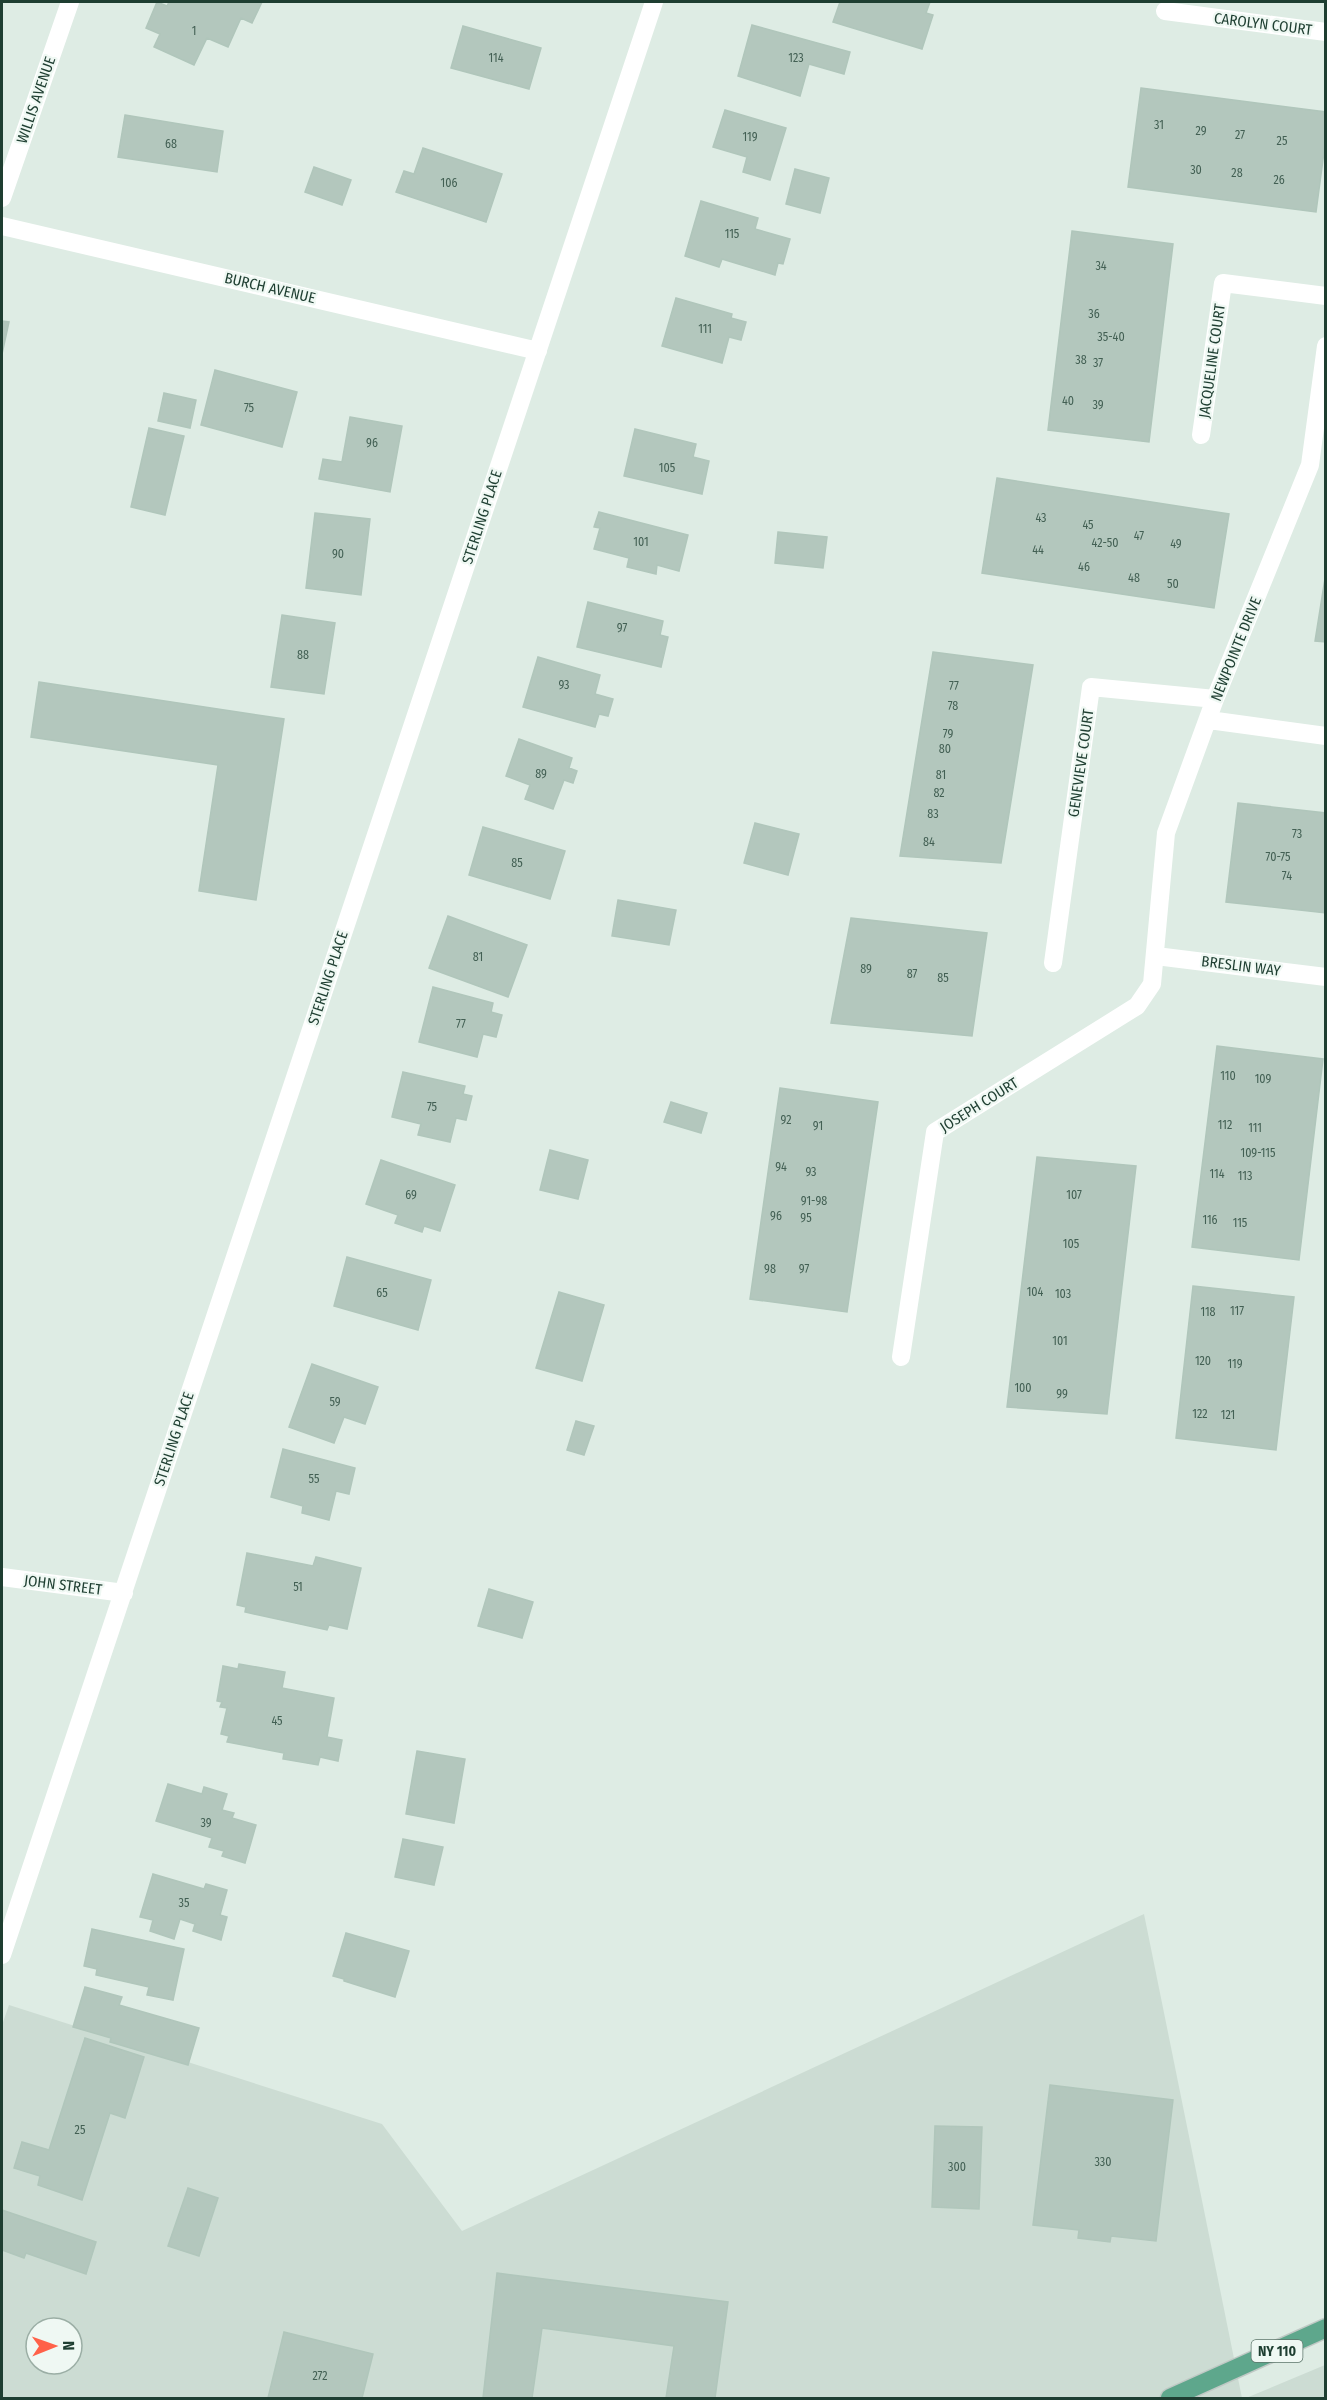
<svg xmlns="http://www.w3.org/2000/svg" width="1327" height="2400" font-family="'Fira Sans Condensed',sans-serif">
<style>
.built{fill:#ccdcd3;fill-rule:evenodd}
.building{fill:#b3c7bd;stroke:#b0c6bb;stroke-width:1.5}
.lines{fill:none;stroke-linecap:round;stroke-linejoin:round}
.primary-casing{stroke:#c0c9c5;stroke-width:21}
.lane{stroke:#fff;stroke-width:18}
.street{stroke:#fff;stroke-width:18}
.primary{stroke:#5ea78c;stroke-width:18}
.labels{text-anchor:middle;stroke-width:4.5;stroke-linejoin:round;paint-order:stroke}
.number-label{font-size:12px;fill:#436054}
.shield{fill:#eff8f3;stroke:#5d766b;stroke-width:1.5}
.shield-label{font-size:14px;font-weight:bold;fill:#1e3e31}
.street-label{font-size:15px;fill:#1e3e31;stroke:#eff8f3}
</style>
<rect width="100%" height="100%" fill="#deece4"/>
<path class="built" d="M1144 1914 1242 2398H2V2025L9 2005 382 2124 462 2231ZM36 2328H72V2364H36Z
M1325 2365V2398H1246Z"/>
<path class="building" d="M157 2 167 6 169 2H262L252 23 241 18 228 47 207 38 194 65 154 47 160 34 146 28Z
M840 2H930L926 13 933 15 922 49 833 22Z
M752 25 850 52 844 74 809 64 800 96 738 76Z
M463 26 541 48 529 89 451 68Z
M1141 88 1326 112V137L1316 212 1128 187Z
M725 110 786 128 770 180 743 172 747 157 713 147Z
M125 115 223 131 217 172 118 157Z
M423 148 502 174 486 222 396 192 404 171 414 174Z
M314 167 351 180 342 205 305 192Z
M795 169 829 178 820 213 786 204Z
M701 201 758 218 755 229 790 239 783 264 778 263 775 275 722 259 719 267 685 256Z
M1072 231 1173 244 1149 442 1048 430Z
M676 298 732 314 731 318 746 322 741 340 729 337 722 363 662 346Z
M2 321 9 322 2 354Z
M215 370 297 392 282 447 201 425Z
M164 393 196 400 190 428 158 421Z
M350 417 402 426 390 492 319 479 323 459 342 462Z
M149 428 184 436 165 515 131 507Z
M635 429 696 444 693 457 709 461 702 494 624 476Z
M997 478 1229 514 1214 608 982 573Z
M599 512 688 535 679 571 657 565 656 574 627 567 629 558 594 549 600 528 594 527Z
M315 513 370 519 361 595 306 588Z
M778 532 827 537 823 568 775 563Z
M1326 572V642L1315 641Z
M588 602 663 621 660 635 668 637 661 667 577 647Z
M282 615 335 623 324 694 271 687Z
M933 652 1033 665 1001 863 900 856Z
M538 657 600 675 595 694 613 699 608 716 599 714 595 727 523 707Z
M39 682 284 719 256 900 199 891 218 765 31 737Z
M519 739 572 758 569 768 577 771 573 783 564 780 553 809 525 799 530 785 506 776Z
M1238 803 1326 813V913L1226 902Z
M755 823 799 834 788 875 744 863Z
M483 827 565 851 550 899 469 875Z
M618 900 676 910 669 945 612 936Z
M448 916 527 945 508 997 429 968Z
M851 918 987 933 972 1036 831 1023Z
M433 987 493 1003 491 1012 502 1015 496 1037 483 1034 477 1057 419 1042Z
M1217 1046 1323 1059 1299 1260 1192 1247Z
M403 1072 465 1086 463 1094 472 1096 466 1120 456 1118 450 1142 418 1135 421 1124 392 1117Z
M780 1088 878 1102 847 1312 750 1299Z
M671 1102 707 1113 701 1133 664 1122Z
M550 1150 588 1160 578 1199 540 1190Z
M1037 1157 1136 1166 1107 1414 1007 1407Z
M381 1160 455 1185 440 1231 424 1226 422 1232 395 1223 398 1215 366 1204Z
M347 1257 431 1280 418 1330 334 1306Z
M1193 1286 1294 1297 1276 1450 1176 1438Z
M559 1292 604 1305 582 1381 536 1368Z
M312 1364 378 1387 365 1424 344 1417 334 1443 289 1427Z
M576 1421 594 1426 584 1455 567 1450Z
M283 1449 355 1468 349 1494 336 1491 329 1520 302 1513 303 1506 271 1497Z
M247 1553 313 1566 316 1557 361 1568 347 1629 329 1625 327 1630 245 1612 246 1607 237 1605Z
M489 1589 533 1602 522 1638 478 1626Z
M239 1664 285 1672 282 1688 334 1698 327 1737 342 1740 338 1761 320 1757 318 1765 283 1759 284 1753 227 1742 229 1736 221 1734 227 1708 220 1707 222 1702 217 1701 223 1666 238 1669Z
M417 1751 465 1759 454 1823 406 1814Z
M168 1784 202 1794 204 1787 227 1794 222 1810 234 1813 232 1818 256 1825 245 1863 222 1856 224 1851 209 1847 212 1838 156 1821Z
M403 1839 443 1847 434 1885 395 1877Z
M153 1874 204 1889 206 1884 227 1890 220 1915 227 1917 221 1940 193 1931 195 1924 180 1919 174 1939 150 1931 153 1920 140 1917Z
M92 1929 184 1949 173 2000 147 1995 149 1987 96 1975 97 1969 84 1966Z
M346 1933 409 1951 395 1997 344 1981V1979L333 1976Z
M85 1987 122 1997 119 2005 199 2028 188 2065 110 2042 111 2038 73 2027Z
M85 2038 144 2057 125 2118 110 2113 82 2200 38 2185 40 2176 14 2168 22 2142 49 2150Z
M1050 2085 1173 2100 1156 2241 1111 2236 1110 2242 1078 2238 1079 2230 1033 2225Z
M935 2126 982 2127 979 2209 932 2207Z
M188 2188 218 2198 199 2256 168 2246Z
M2 2210 96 2242 86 2274 26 2253 24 2258 2 2250Z
M497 2273 728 2302 715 2398H666L674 2346 542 2328 532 2398H483Z
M284 2332 373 2354 362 2398H268Z"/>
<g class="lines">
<g class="primary-casing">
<path id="primary" d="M1170 2398 1326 2328"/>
</g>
<path class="lane" d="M1165 11 1326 32
M1201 435 1223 283 1326 296
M1209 720 1326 736
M1156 956 1326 977
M1053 963 1091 687 1215 699
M901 1357 935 1132 1137 1006 1152 984 1166 833 1215 699 1310 465 1326 346"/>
<path class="street" d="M2 198 70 2
M2 226 538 351
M2 1577 124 1593
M2 1955 654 2"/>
<use href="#primary" class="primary"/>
</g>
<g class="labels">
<g class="number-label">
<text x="194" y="35">1</text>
<text x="496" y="62">114</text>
<text x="796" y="62">123</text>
<text x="1159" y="129">31</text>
<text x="1201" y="135">29</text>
<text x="1240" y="139">27</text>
<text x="750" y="141">119</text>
<text x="1282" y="145">25</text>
<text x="171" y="148">68</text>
<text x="1196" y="174">30</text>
<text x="1237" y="177">28</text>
<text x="1279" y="184">26</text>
<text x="449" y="187">106</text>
<text x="732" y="238">115</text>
<text x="1101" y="270">34</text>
<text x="1094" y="318">36</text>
<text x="705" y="333">111</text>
<text x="1111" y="341">35-40</text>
<text x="1081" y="364">38</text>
<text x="1098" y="367">37</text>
<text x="1068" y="405">40</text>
<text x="1098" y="409">39</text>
<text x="249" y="412">75</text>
<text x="372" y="447">96</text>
<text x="667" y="472">105</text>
<text x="1041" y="522">43</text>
<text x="1088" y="529">45</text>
<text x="1139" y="540">47</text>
<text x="641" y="546">101</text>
<text x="1105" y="547">42-50</text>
<text x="1176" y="548">49</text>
<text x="1038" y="554">44</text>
<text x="338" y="558">90</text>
<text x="1084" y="571">46</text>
<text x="1134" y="582">48</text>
<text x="1173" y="588">50</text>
<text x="622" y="632">97</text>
<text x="303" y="659">88</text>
<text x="564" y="689">93</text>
<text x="954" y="690">77</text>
<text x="953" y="710">78</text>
<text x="948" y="738">79</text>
<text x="945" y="753">80</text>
<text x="541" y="778">89</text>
<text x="941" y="779">81</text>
<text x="939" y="797">82</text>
<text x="933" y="818">83</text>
<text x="1297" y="838">73</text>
<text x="929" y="846">84</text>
<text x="1278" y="861">70-75</text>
<text x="517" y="867">85</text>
<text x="1287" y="880">74</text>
<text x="478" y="961">81</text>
<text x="866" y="973">89</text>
<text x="912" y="978">87</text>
<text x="943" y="982">85</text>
<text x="461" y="1028">77</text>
<text x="1228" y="1080">110</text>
<text x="1263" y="1083">109</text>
<text x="432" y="1111">75</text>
<text x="786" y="1124">92</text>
<text x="1225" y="1129">112</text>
<text x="818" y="1130">91</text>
<text x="1255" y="1132">111</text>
<text x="1258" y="1157">109-115</text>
<text x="781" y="1171">94</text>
<text x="811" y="1176">93</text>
<text x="1217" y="1178">114</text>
<text x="1245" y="1180">113</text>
<text x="411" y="1199">69</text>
<text x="1074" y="1199">107</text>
<text x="814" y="1205">91-98</text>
<text x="776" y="1220">96</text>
<text x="806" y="1222">95</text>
<text x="1210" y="1224">116</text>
<text x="1240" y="1227">115</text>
<text x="1071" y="1248">105</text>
<text x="770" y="1273">98</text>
<text x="804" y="1273">97</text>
<text x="1035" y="1296">104</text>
<text x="382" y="1297">65</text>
<text x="1063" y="1298">103</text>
<text x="1237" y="1315">117</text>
<text x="1208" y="1316">118</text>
<text x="1060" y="1345">101</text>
<text x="1203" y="1365">120</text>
<text x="1235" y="1368">119</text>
<text x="1023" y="1392">100</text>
<text x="1062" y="1398">99</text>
<text x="335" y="1406">59</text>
<text x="1200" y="1418">122</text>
<text x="1228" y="1419">121</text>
<text x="314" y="1483">55</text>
<text x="298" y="1591">51</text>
<text x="277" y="1725">45</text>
<text x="206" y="1827">39</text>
<text x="184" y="1907">35</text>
<text x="80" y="2134">25</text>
<text x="1103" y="2166">330</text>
<text x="957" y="2171">300</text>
<text x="320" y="2380">272</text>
</g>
<rect class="shield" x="1251.5" y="2340" width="51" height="22" rx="4.5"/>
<g class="shield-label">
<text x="1277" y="2356">NY 110</text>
</g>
<g class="street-label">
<text transform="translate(1263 24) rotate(7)" y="5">CAROLYN COURT</text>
<text transform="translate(36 100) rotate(-71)" y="5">WILLIS AVENUE</text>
<text transform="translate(270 288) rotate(13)" y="5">BURCH AVENUE</text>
<text transform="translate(1212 361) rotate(-82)" y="5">JACQUELINE COURT</text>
<text transform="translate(482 517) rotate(-72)" y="5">STERLING PLACE</text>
<text transform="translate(1236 649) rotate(-68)" y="5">NEWPOINTE DRIVE</text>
<text transform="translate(1081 763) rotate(-82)" y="5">GENEVIEVE COURT</text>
<text transform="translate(1241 966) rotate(7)" y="5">BRESLIN WAY</text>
<text transform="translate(328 978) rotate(-72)" y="5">STERLING PLACE</text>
<text transform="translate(979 1105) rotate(-32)" y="5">JOSEPH COURT</text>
<text transform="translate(174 1439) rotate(-72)" y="5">STERLING PLACE</text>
<text transform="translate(63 1585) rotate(7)" y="5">JOHN STREET</text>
</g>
</g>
<rect width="1327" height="2400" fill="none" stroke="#1e3e31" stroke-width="6"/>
<g transform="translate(54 2346) rotate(89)"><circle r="28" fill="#eff8f3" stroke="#9baea5" stroke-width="1.5"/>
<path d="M0-4.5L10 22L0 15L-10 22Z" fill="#ff6149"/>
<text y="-9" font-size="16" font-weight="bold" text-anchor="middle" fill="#1e3e31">N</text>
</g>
</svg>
